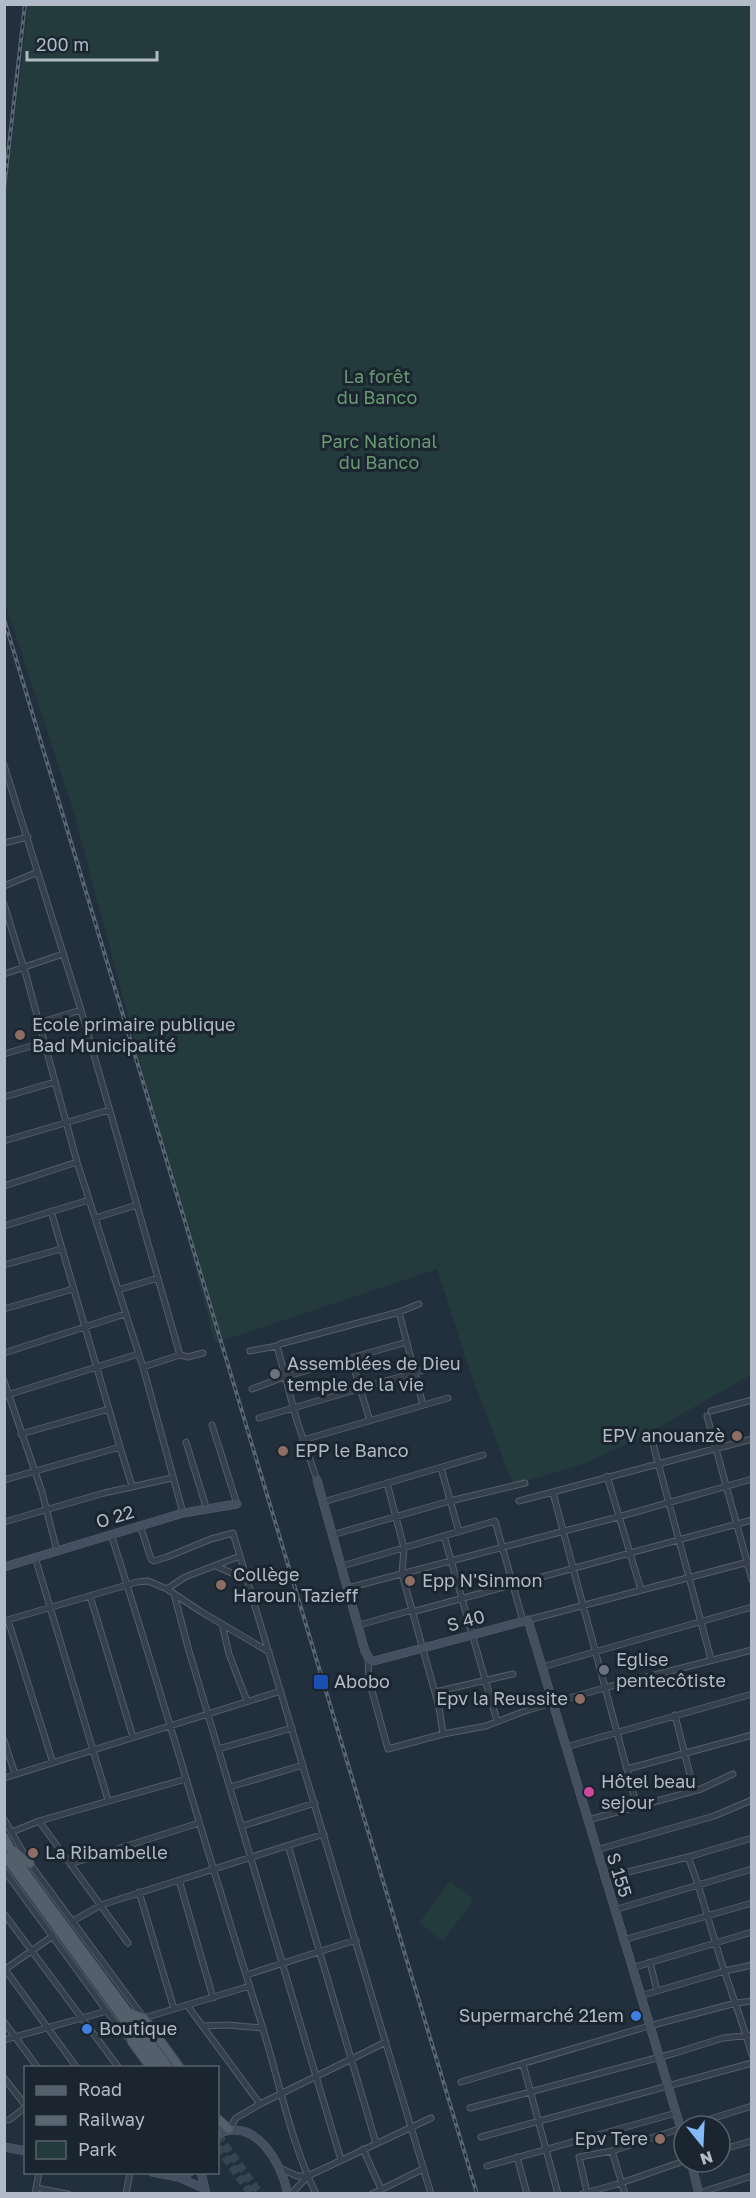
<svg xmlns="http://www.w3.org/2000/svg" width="756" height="2198" font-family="'Golos Text',sans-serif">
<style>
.green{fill:#243b3d}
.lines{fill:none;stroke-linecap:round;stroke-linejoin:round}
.primary-tunnel{stroke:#374451;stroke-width:8;stroke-dasharray:8 4;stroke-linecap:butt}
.street-casing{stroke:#545e6a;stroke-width:7}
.secondary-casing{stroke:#545e6a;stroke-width:9}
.primary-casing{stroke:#424c58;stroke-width:10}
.street{stroke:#36404c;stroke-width:5}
.secondary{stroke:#44505f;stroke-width:8}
.primary{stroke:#545f6c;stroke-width:8}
.rail-casing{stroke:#586573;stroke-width:4}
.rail{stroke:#1b2530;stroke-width:1.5;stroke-dasharray:4.5;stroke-linecap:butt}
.education-dot{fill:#8d6e63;stroke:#1b2530;stroke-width:2}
.worship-dot{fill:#6b7280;stroke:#1b2530;stroke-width:2}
.transit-dot{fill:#1a4fb4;stroke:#1b2530;stroke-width:2}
.hotel-dot{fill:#d1479c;stroke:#1b2530;stroke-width:2}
.shop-dot{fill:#3f7fe0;stroke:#1b2530;stroke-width:2}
.labels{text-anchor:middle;stroke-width:6;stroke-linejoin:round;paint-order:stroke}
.park-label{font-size:18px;fill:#689970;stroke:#1b2530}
.poi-label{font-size:18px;fill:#b1bbc7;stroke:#1b2530;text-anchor:start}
.street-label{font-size:18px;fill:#b1bbc7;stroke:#1b2530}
</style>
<rect width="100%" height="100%" fill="#222f3c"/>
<path class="green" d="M28 5H751V1375L638 1439 586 1463 513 1485 471 1374 437 1269 215 1343 74 813 5 603 4 214Z
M450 1881 474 1899 443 1941 419 1923Z"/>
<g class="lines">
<path class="primary-tunnel" d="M218 2135 260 2194
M218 2147 251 2194"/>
<g class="street-casing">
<path id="street" d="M4 765 81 1010 180 1355
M4 843 28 837
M4 886 38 872
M4 904 26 975 77 1162 143 1367 183 1513
M4 974 63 954
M39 1023 81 1010
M4 1054 45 1042
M4 1097 55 1082
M4 1141 109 1110
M4 1186 77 1162
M95 1218 137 1205
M4 1226 89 1200
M4 1265 61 1249
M118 1290 158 1278
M4 1309 73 1289
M399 1312 423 1405
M250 1351 277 1346
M4 1353 125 1314
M351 1358 370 1421
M143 1367 180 1355 188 1357 203 1353
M4 1381 42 1492 57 1551
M252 1389 284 1377 407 1342
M4 1396 138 1354
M711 1411 752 1400
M707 1416 752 1580
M259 1418 437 1366
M212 1425 237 1504
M650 1433 711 1659
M21 1434 109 1409
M303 1440 448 1398
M186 1442 206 1507
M120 1447 132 1486
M441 1468 459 1532
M607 1476 641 1590
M4 1480 120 1447 51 1211
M317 1480 297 1421 277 1346 280 1344 399 1312 419 1304
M387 1483 404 1548 402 1574 439 1707 443 1734
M553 1493 637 1807
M519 1501 752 1439
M323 1502 483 1455
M4 1522 104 1493 172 1478
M140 1525 151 1559 154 1561 167 1557 211 1539 233 1533 431 2194
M111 1534C162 1694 208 1856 259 2016 278 2075 289 2138 316 2194
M332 1535 450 1501 525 1483
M444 1536 497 1721
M35 1557 108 1800
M216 1566 247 1580
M342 1566 495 1521 523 1621
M348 1588 618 1517 752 1479
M167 1589 185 1577 240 1556
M174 1594 189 1651 341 2160
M90 1596 133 1737
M8 1620 53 1763
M528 1620 752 1561
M4 1621 137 1582 148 1581 167 1589 200 1611 269 1652
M222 1624 229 1654 247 1701
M359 1625 409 1611 412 1612 752 1520
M368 1659 369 1680 388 1749 443 1734 486 1726 528 1710 604 1688 752 1650
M542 1667 752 1607
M435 1692 513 1674
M675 1715 694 1791
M4 1740 15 1774
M566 1747 752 1694
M218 1749 292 1728
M627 1769 752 1735
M4 1778 281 1691
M230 1787 303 1765
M4 1819 30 1864 144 2018 250 1986
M588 1820 701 1789 733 1774
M39 1821 128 1943
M242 1826 315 1803
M12 1832 39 1821 186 1779
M288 1845 376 2143
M596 1850 714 1816 752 1800
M688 1857C699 1884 706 1912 715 1941 726 1979 741 2017 752 2055
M70 1864 199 1823
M4 1870 117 2025 130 2040
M604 1878 688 1857 752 1838
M179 1880 213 1998
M139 1892 174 2009
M614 1910 752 1869
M5 1915 119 2068
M73 1921 101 1905 324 1834
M623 1940 752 1903
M650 1962 657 1991
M4 1968 77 2068
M632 1968 752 1932
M4 1970 53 1936
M246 1975 356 1940
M640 1996 725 1971 752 1965
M187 2005 260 2104
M4 2022 38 2068
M203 2026 228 2025 263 2028
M4 2040 107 2011
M523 2064 558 2194
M4 2078 26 2106
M461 2082 649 2026 736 2003 752 2001
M470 2108 675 2053 723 2038 752 2035
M4 2120H9L26 2107
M688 2126 752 2106
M229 2129 236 2118 260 2104 386 2042
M481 2137 752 2063
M363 2149 381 2189
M720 2150 752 2141
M612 2151 625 2194
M517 2157 527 2194
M487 2166 676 2113
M280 2168 297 2176H306
M36 2188 68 2194
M587 2192 579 2157 612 2151 682 2128
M35 2194 39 2172
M126 2194 130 2172
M291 2194 308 2176 431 2118
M372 2194 423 2169
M582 2194 621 2183 684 2161
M696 2194 752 2176"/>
</g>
<g class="secondary-casing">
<path id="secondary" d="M317 1480 365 1651 370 1660 374 1661 528 1620 684 2139
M4 1567 183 1513 237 1504
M218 2134C256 2116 281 2163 288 2194
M4 2147 26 2151
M691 2162 699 2194
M152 2172 178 2177 203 2188
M201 2172 206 2194
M178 2177 190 2172"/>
</g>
<g class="primary-casing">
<path id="primary" d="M4 1837 17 1861 169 2068
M14 1851 30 1864
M4 1855 159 2068
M130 2013 144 2018 180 2068
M129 2031 132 2042 151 2068
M218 2119 229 2129"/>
</g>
<use href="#street" class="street"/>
<use href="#secondary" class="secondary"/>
<use href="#primary" class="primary"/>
<g class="rail-casing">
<path id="rail" d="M4 190 25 4
M4 619 477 2194"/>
</g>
<use href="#rail" class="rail"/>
</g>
<g class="education-dot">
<circle cx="20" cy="1035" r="6"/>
<circle cx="737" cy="1436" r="6"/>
<circle cx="283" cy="1451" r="6"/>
<circle cx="410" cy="1581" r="6"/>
<circle cx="221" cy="1585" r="6"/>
<circle cx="580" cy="1699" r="6"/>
<circle cx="33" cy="1853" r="6"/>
<circle cx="660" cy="2139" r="6"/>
</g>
<g class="worship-dot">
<circle cx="275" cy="1374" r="6"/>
<circle cx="604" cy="1670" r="6"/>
</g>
<rect class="transit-dot" x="313" y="1674" width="16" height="16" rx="3"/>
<circle class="hotel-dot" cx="589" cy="1792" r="6"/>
<g class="shop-dot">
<circle cx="636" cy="2016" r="6"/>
<circle cx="87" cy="2029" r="6"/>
</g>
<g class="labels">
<g class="park-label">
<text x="377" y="383">La forêt<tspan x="377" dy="21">du Banco</tspan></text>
<text x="379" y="448">Parc National<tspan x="379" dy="21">du Banco</tspan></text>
</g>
<g class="poi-label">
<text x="32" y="1031">Ecole primaire publique<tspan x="32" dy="21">Bad Municipalité</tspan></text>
<text x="287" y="1370">Assemblées de Dieu<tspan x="287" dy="21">temple de la vie</tspan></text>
<text x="725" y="1442" text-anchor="end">EPV anouanzè</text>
<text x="295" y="1457">EPP le Banco</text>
<text x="233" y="1581">Collège<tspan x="233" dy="21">Haroun Tazieff</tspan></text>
<text x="422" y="1587">Epp N'Sinmon</text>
<text x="616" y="1666">Eglise<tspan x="616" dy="21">pentecôtiste</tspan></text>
<text x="334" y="1688">Abobo</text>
<text x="568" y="1705" text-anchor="end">Epv la Reussite</text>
<text x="601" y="1788">Hôtel beau<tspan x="601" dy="21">sejour</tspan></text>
<text x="45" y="1859">La Ribambelle</text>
<text x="624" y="2022" text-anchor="end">Supermarché 21em</text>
<text x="99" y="2035">Boutique</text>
<text x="648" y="2145" text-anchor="end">Epv Tere</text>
</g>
<g class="street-label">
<text transform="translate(115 1517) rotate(-17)" y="6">O 22</text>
<text transform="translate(466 1621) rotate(-15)" y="6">S 40</text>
<text transform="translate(619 1875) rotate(73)" y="6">S 155</text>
</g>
</g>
<rect width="756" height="2198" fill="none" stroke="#b1bbc7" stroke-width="12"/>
<rect x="24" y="2066" width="195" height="108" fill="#1b2530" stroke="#57616c" stroke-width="1.5"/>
<rect x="36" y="2086" width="30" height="9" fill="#545f6c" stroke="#57616c" stroke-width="1.5"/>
<text x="78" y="2096" font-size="18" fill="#b1bbc7">Road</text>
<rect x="36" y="2116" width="30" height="9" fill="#586573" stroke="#57616c" stroke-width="1.5"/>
<text x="78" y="2126" font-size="18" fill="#b1bbc7">Railway</text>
<rect x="36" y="2141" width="30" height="18" fill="#243b3d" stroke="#57616c" stroke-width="1.5"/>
<text x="78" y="2156" font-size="18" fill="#b1bbc7">Park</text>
<g transform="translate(702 2144) rotate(162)"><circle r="28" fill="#1b2530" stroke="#57616c" stroke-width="1.5"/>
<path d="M0-4.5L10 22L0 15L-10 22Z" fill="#84b9fa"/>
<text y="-9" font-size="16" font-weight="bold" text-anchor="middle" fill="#b1bbc7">N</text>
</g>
<path d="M27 51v9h130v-9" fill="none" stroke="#b1bbc7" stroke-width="3"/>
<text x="36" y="51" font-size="18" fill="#b1bbc7" stroke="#1b2530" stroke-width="4.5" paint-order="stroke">200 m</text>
</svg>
